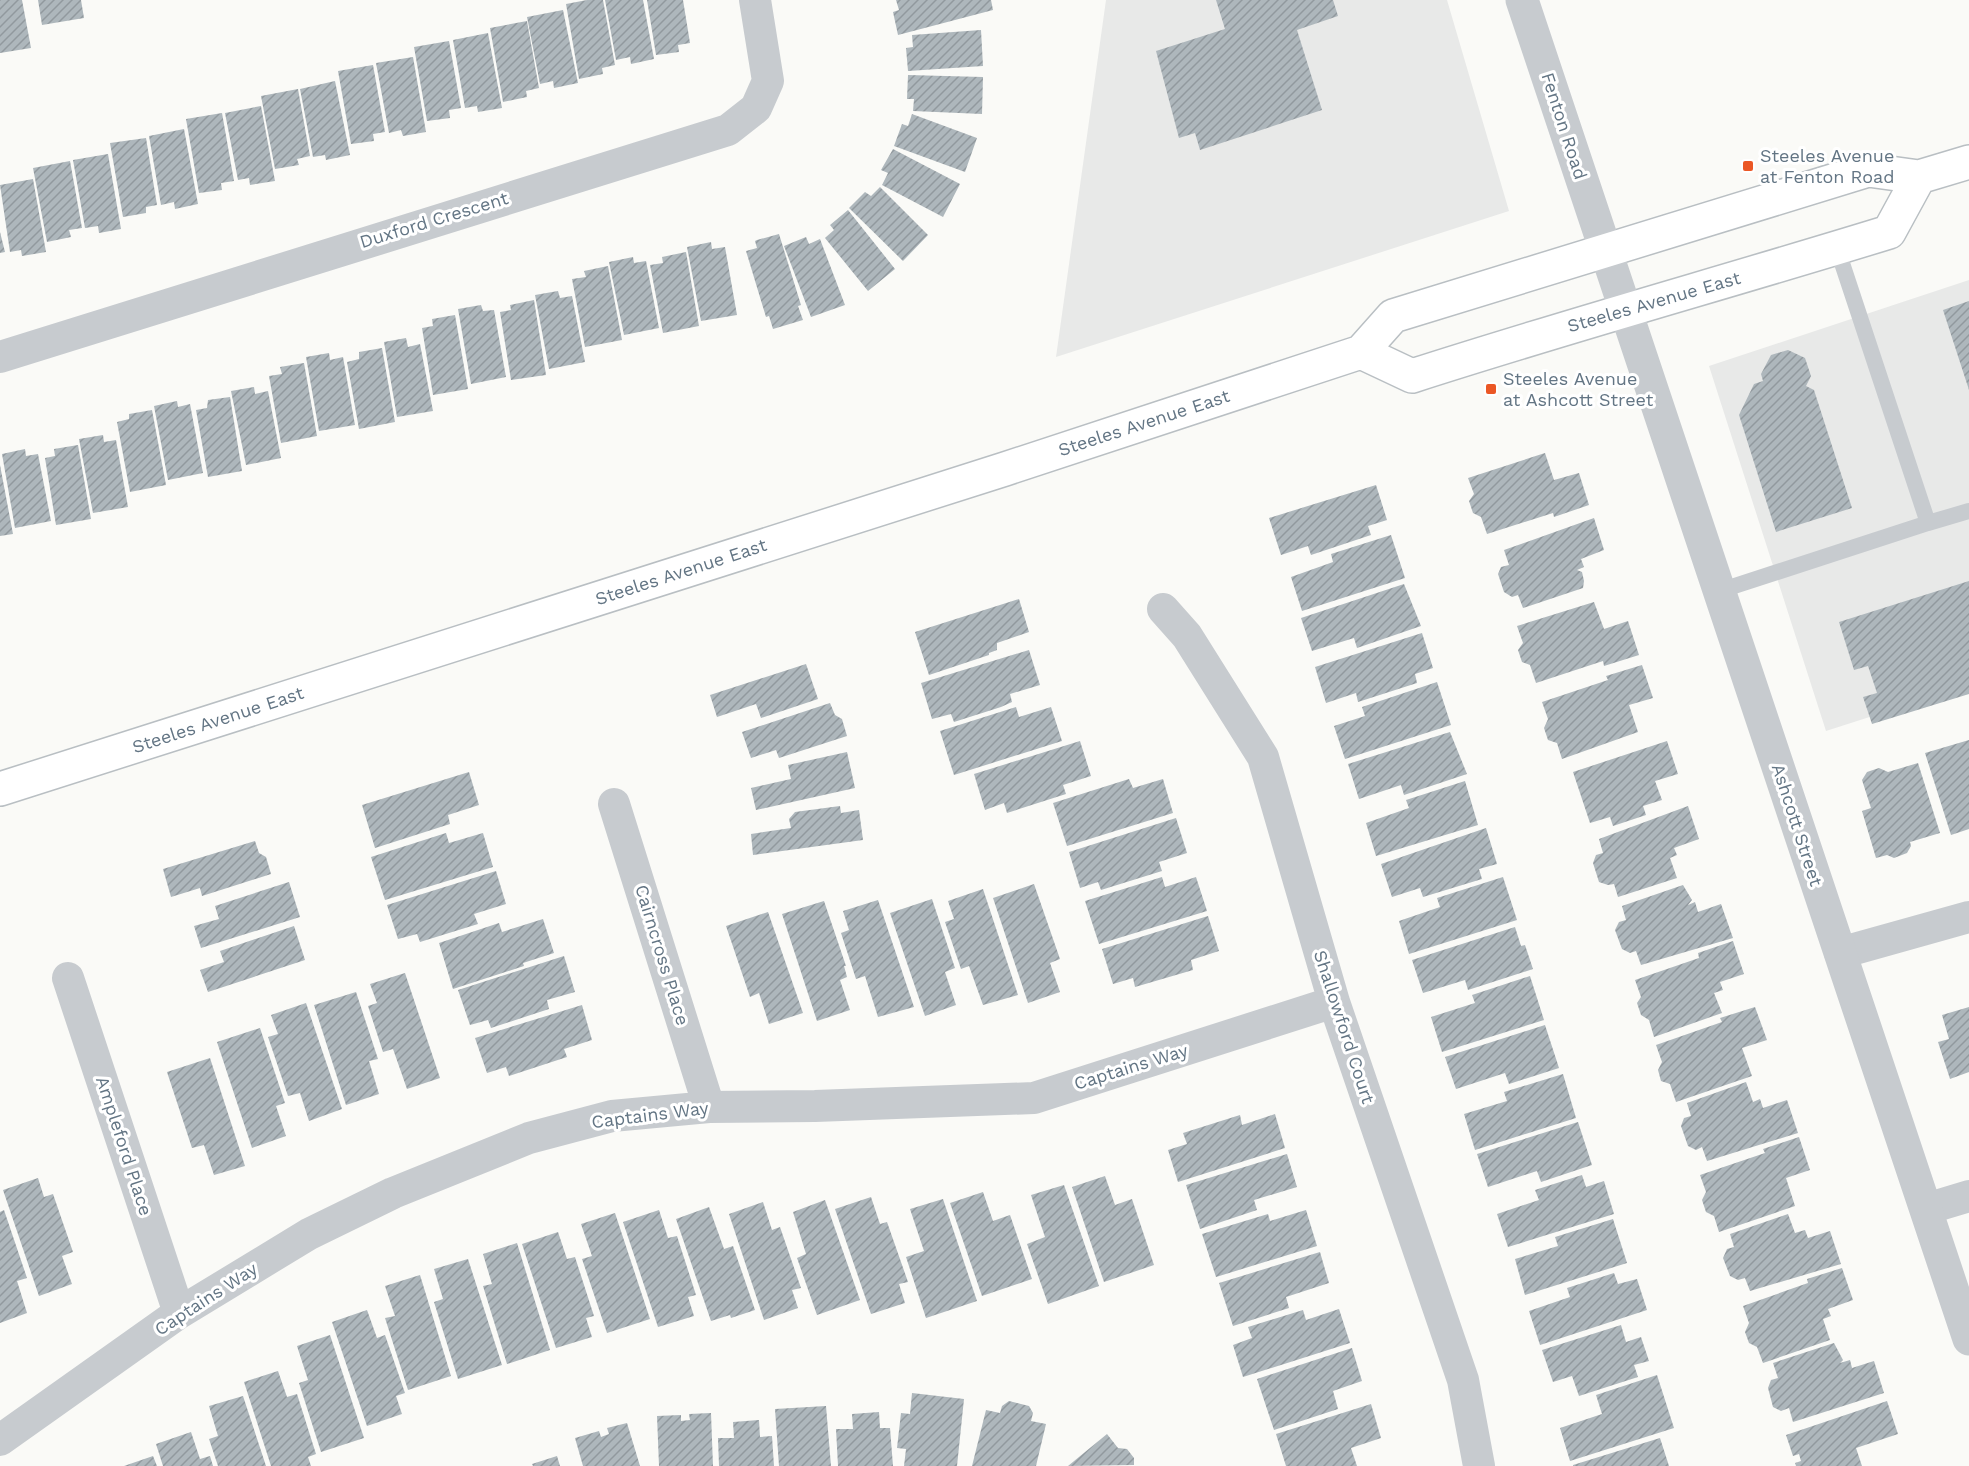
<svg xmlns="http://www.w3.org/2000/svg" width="1969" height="1466" font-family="'Work Sans',sans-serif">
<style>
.built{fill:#e8e9e8}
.building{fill:url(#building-hatch)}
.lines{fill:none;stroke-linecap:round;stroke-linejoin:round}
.secondary-casing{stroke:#b9bfc3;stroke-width:36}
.service{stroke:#c7cbcf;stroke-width:16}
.minor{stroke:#c7cbcf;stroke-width:32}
.tertiary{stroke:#c7cbcf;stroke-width:33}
.secondary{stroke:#fff;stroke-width:33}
.poi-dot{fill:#eb5725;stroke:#fff;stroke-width:2}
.labels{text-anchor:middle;stroke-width:6;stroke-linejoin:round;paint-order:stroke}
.street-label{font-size:18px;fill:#637584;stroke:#fff}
.poi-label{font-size:18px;fill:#637584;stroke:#fff;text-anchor:start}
</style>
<defs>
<pattern id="building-hatch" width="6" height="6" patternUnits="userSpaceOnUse" patternTransform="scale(1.5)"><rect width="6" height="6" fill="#aeb7bc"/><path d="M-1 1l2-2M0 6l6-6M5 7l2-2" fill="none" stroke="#91999e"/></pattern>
</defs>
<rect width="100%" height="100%" fill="#fafaf7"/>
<path class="built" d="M1106 0H1447L1509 211 1056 357Z
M1969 280V685L1826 731 1709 366Z"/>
<path class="building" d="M0 0H22L31 48 0 53Z
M38 0H81L84 18 42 25Z
M587 0H603L615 65 602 68 603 74 579 79 566 4Z
M605 0H643L654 59 631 64 630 57 616 60Z
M647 0H683L690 43 678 45 679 52 656 55Z
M896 0H991L993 10 898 35 893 12 899 10Z
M1216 0H1333L1338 16 1297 30 1322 110 1200 150 1195 133 1179 138 1156 51 1225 29Z
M563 10 578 83 554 88 553 81 540 84 527 17Z
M527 21 539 88 526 91 527 97 503 102 490 28Z
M981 30 983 66 908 71 906 48 913 47 912 35Z
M488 33 502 108 478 112 477 106 465 108 453 40Z
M449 41 461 108 449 110 450 118 427 121 414 47Z
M413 57 426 132 403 136 401 130 389 133 376 63Z
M373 65 385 132 373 134 374 141 351 144 338 71Z
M908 75 983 77 982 114 913 111 914 99H907Z
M335 81 350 155 326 160 325 155 313 157 300 89Z
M298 89 310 156 297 159 299 165 275 169 261 96Z
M261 106 275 181 250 185 249 178 238 180 225 113Z
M222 113 234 181 221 183 222 190 199 193 186 119Z
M912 114 977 138 965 172 894 146 902 124 908 126Z
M184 129 198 204 175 209 174 202 161 205 149 136Z
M146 138 157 205 146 207V213L123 217 110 143Z
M893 149 960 184 943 217 882 185 888 173 881 170Z
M108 154 121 229 99 233 98 226 85 228 73 160Z
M70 161 82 228 69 230 71 237 47 242 33 168Z
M33 179 46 252 22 256 21 250 10 252 0 185Z
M880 187 928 235 903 261 849 208 865 192 871 196Z
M848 210 895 269 868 291 825 238 834 230 830 225Z
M0 232 5 252 0 253Z
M779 234 801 305 798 306 803 320 773 329 769 316 766 317 746 251 757 248 755 241 757 240Z
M806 237 809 244 820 239 845 305 811 317 784 246Z
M711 242 712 249 725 247 737 315 701 321 687 247Z
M686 252 699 326 663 333 650 265 663 263 662 257Z
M633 257 634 263 646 261 659 328 624 335 609 262Z
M608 266 622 340 585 347 572 279 586 277 584 271Z
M558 291 560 298 572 296 585 362 549 369 535 295Z
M534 300 546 375 511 380 500 312 511 310 510 305Z
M1969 301V390L1943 310Z
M481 305 483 311 494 310 506 377 471 384 458 309Z
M455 315 468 389 433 395 422 328 433 326 432 319Z
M406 338 408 347 420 344 433 411 397 417 384 342Z
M382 348 395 422 359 429 347 362 359 359V352Z
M1788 350 1805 358 1811 376 1806 386 1814 390 1852 508 1776 532 1739 415 1754 384 1763 381 1761 374 1771 355Z
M329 353 330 360 343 357 355 425 319 431 306 357Z
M304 363 317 436 281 443 269 376 282 374 280 367Z
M254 387 255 394 268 391 281 458 246 465 231 391Z
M230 397 242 471 208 477 196 410 207 408 208 400Z
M177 401 178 407 190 404 203 473 168 480 154 406Z
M152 410 166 485 130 492 117 422 129 419V414Z
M103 435 104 442 116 440 128 507 93 513 79 439Z
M78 445 91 519 56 525 45 458 55 456 54 449Z
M25 449 26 456 38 454 51 521 15 528 2 454Z
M1545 453 1554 480 1579 473 1589 505 1554 517 1553 513 1487 534 1481 517 1473 513 1469 501 1474 494 1468 478Z
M0 465 13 534 0 536Z
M1376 485 1387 520 1368 526 1371 535 1311 555 1308 546 1281 555 1269 518Z
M1594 518 1604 550 1581 559 1584 567 1577 570 1582 572 1584 581 1583 588 1523 608 1518 595 1512 597 1504 592 1498 574 1501 567 1509 565 1504 550Z
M1391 535 1405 578 1302 611 1291 577 1333 562 1331 554Z
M1969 581V694L1872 724 1863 697 1877 693 1868 666 1854 670 1839 622Z
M1404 584 1421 626 1357 648 1354 638 1312 651 1301 618Z
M1019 599 1029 632 997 643V650L989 653V655L929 675 915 632Z
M1594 602 1604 629 1628 621 1639 655 1604 666 1603 661 1536 683 1530 665 1522 662 1518 650 1523 643 1517 626Z
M1422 633 1433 668 1415 674 1417 683 1358 702 1356 693 1326 703 1315 667Z
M1029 650 1040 685 1010 694 1012 702 1001 707 954 722 951 714 932 719 921 683Z
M806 664 818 699 761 718 756 704 717 717 710 695Z
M1642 665 1653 698 1629 705 1638 732 1562 759 1557 743 1548 740 1544 728 1548 719 1542 702 1608 680 1606 676Z
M1437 682 1451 725 1345 759 1334 726 1365 716 1362 707Z
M830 703 835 715 842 719 847 736 779 758 776 750 751 758 742 732Z
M1016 707 1019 717 1051 707 1062 741 954 775 940 731Z
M1450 732 1467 774 1404 795 1401 785 1359 799 1348 764Z
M1969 740V829L1951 835 1925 753Z
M1080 741 1091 776 1063 785 1066 794 1007 813 1004 803 985 810 974 774Z
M1667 741 1678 774 1655 781 1662 800 1643 806 1646 815 1613 826 1610 817 1590 823 1573 772Z
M847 752 855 788 756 810 751 788 791 779 788 765Z
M1918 763 1940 833 1910 842 1911 846 1907 853 1894 858 1887 855 1876 858 1862 811 1871 808 1862 780 1867 772 1879 768 1888 772Z
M469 772 479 805 448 815 450 824 375 848 362 805Z
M1129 779 1133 788 1163 779 1173 813 1067 846 1053 803Z
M1465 781 1478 825 1376 856 1366 823 1409 808 1406 800Z
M840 806 841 813 859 810 863 840 753 855 751 834 791 828 789 819 795 812Z
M1688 806 1699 839 1674 848 1677 855 1670 858 1677 878 1618 897 1614 884 1608 885 1599 882 1593 863 1596 855 1603 853 1599 839Z
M1176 818 1187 853 1159 862 1162 871 1101 890 1098 882 1080 888 1069 852Z
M1486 828 1497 864 1479 869 1482 879 1423 897 1420 888 1392 897 1381 864Z
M446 833 449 843 483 833 493 867 385 900 371 857Z
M255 841 259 853 266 857 271 874 202 896 200 888 171 897 163 869Z
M496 871 506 904 474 914 478 924 420 942 417 934 398 939 387 905Z
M1162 877 1165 887 1196 877 1207 911 1099 944 1085 901Z
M1503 877 1517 920 1409 954 1399 921 1440 907 1437 898Z
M289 882 300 917 201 948 194 926 219 919 215 906Z
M1034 884 1060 959 1050 963 1060 992 1028 1003 993 898Z
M1683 885 1692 900 1688 905 1695 902 1698 912 1721 904 1733 938 1641 965 1636 951 1630 953 1622 949 1615 930 1619 922 1626 920 1622 906Z
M983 889 1018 995 983 1005 969 966 961 969 945 922 954 919 948 901Z
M932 899 955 968 945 972 956 1005 925 1016 890 913Z
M878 900 914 1007 878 1017 865 976 856 979 841 933 849 930 843 911Z
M824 901 846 966H844L847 977 840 980 850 1010 817 1021 782 914Z
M768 912 803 1013 769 1024 759 993 750 997 726 926Z
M1208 916 1219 951 1191 960 1193 970 1135 987 1133 978 1113 984 1102 949Z
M543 919 554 953 523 963 524 966 453 989 439 943 499 923 502 932Z
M294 926 305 960 208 992 200 970 224 962 220 951Z
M1515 927 1521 946 1525 945 1533 969 1468 990 1465 980 1423 993 1412 960Z
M1733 941 1744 974 1720 982 1723 990 1714 993 1722 1013 1654 1037 1649 1020 1641 1015 1637 1003 1641 997 1635 980 1699 958 1698 953Z
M564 956 575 992 547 1000 549 1009 491 1028 488 1020 470 1025 458 990Z
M405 973 440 1078 407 1089 393 1049 383 1052 368 1006 377 1003 370 984Z
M1530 976 1544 1020 1442 1052 1431 1017 1475 1003 1472 995Z
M356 992 378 1059 369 1061 379 1094 346 1105 314 1005Z
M306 1003 342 1109 309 1121 300 1093 288 1096 268 1037 278 1034 271 1015Z
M582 1005 592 1040 564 1049 567 1057 509 1076 506 1067 487 1073 475 1038Z
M1755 1007 1767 1040 1742 1048 1752 1076 1676 1102 1670 1084 1661 1081 1658 1070 1662 1062 1656 1045 1722 1022 1720 1018Z
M1969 1007V1072L1950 1079 1938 1042 1949 1039 1942 1015Z
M1545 1025 1559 1068 1509 1084 1505 1073 1456 1089 1445 1057Z
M260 1028 285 1103 276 1106 286 1136 252 1148 217 1042Z
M210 1058 245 1166 214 1175 204 1145 192 1148 167 1072Z
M1563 1074 1576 1118 1475 1150 1464 1114 1507 1101 1504 1092Z
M1746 1082 1753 1102 1760 1099 1763 1108 1787 1100 1798 1133 1707 1161 1702 1147 1696 1150 1688 1146 1681 1126 1684 1118 1691 1116 1687 1103Z
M1275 1114 1285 1148 1178 1182 1168 1150 1187 1144 1183 1133 1240 1115 1242 1125Z
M1578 1122 1592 1165 1541 1182 1537 1171 1488 1187 1477 1154Z
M1799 1137 1810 1170 1786 1178 1795 1206 1719 1232 1714 1216 1706 1212 1702 1200 1706 1192 1700 1175 1765 1153 1763 1149Z
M1287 1154 1297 1187 1254 1200 1257 1210 1200 1229 1186 1185Z
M1582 1175 1586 1187 1604 1181 1614 1214 1508 1247 1497 1214 1539 1200 1535 1190Z
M1105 1176 1115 1205 1132 1199 1154 1265 1104 1282 1072 1187Z
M38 1178 44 1197 53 1194 73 1252 62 1256 72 1284 39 1296 3 1190Z
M1064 1185 1099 1286 1048 1304 1027 1244 1045 1237 1031 1195Z
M983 1192 993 1221 1010 1215 1032 1279 982 1296 950 1203Z
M871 1197 880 1224 887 1222 908 1282 899 1284 905 1303 871 1314 835 1209Z
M943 1199 977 1301 926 1318 906 1257 924 1251 910 1209Z
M825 1200 860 1300 817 1315 797 1258 806 1254 793 1212Z
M763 1202 772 1230 780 1227 801 1288 792 1290 798 1308 764 1320 729 1214Z
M709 1207 724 1249 733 1246 755 1310 731 1318 730 1315 711 1321 676 1219Z
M4 1210 27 1278 17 1281 27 1313 0 1323V1212Z
M659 1210 668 1238 677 1236 696 1295 688 1297 694 1316 658 1327 623 1222Z
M1306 1210 1317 1246 1216 1277 1202 1234 1268 1214 1270 1221Z
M615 1213 650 1319 607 1333 582 1259 592 1256 581 1224Z
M1788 1214 1795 1233 1805 1230 1808 1238 1830 1231 1841 1264 1750 1291 1745 1278 1738 1280 1730 1276 1723 1258 1727 1249 1734 1247 1730 1234Z
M1613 1219 1627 1263 1525 1295 1515 1259 1558 1246 1555 1237Z
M558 1232 567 1259 575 1257 594 1316 586 1318 592 1337 556 1348 522 1244Z
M517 1243 550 1350 507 1364 483 1286 492 1284 483 1254Z
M1320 1252 1329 1283 1286 1297 1289 1308 1233 1326 1219 1283Z
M468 1259 502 1365 458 1379 434 1302 443 1299 434 1269Z
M1842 1268 1853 1300 1828 1309 1831 1316 1823 1319 1830 1340 1763 1363 1757 1347 1749 1343 1745 1332 1749 1323 1743 1306 1808 1283 1807 1279Z
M1614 1273 1618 1284 1637 1279 1647 1310 1540 1345 1529 1311 1570 1297 1567 1288Z
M420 1275 451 1376 408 1390 385 1318 395 1316 385 1286Z
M1339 1309 1350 1343 1243 1377 1233 1345 1252 1338 1248 1327 1303 1310 1306 1320Z
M367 1310 377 1338 385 1335 405 1393 396 1396 402 1414 367 1426 332 1322Z
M1621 1325 1626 1342 1641 1337 1649 1361 1634 1365 1638 1377 1579 1396 1572 1376 1553 1382 1542 1350Z
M330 1335 364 1438 321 1452 299 1383 308 1380 297 1346Z
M1834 1343 1843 1360 1840 1363 1850 1360 1852 1368 1874 1361 1884 1393 1793 1422 1789 1408 1781 1411 1773 1407 1768 1388 1771 1380 1778 1378 1773 1363Z
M1352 1348 1362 1381 1333 1391 1338 1409 1274 1430 1257 1379Z
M278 1371 287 1397 297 1394 316 1454 308 1457 311 1466H271L244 1382Z
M1657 1375 1674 1428 1570 1461 1560 1428 1602 1414 1596 1395Z
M912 1393 964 1399 957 1466H904L906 1449 897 1448 901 1413 910 1414Z
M243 1396 266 1466H218L209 1439 218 1436 209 1406Z
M1009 1401 1029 1406 1033 1413 1031 1421 1046 1424 1036 1466H972L986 1410 1000 1413 1002 1406Z
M1887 1401 1898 1434 1856 1448 1862 1466H1796L1795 1463 1801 1461 1799 1454 1793 1456 1786 1435Z
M1371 1404 1381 1438 1351 1448 1357 1466H1286L1276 1434Z
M826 1406 831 1466H779L775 1409Z
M879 1412 880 1428H890L893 1466H838L836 1429H853L852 1414Z
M711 1413 713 1466H659L657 1416 681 1415V1421L690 1420 689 1414Z
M759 1420 760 1437 772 1436 774 1466H719L718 1438H734L733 1422Z
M627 1423 640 1466H583L575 1438 599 1431 601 1437 609 1434 607 1428Z
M191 1432 200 1459 210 1456 213 1466H163L156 1444Z
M1107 1434 1118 1448 1127 1449 1134 1458V1465L1068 1466Z
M1660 1438 1669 1466H1573V1465Z
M153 1456 157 1466H124Z
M557 1456 560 1466H533L532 1464Z"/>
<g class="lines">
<g class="secondary-casing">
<path id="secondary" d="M1361 352 1412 376C1570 325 1730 281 1889 232L1919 177
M0 789 1005 469 1361 352 1393 316 1868 170 1919 177 1969 162"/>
</g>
<path class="service" d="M1837 248 1928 523 1969 511
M1719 591 1928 523"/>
<path class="minor" d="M0 357 728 130 756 108 768 81 755 0
M1163 609 1187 636 1263 757 1334 1002 1463 1380 1479 1466
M614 804 709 1107
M1840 953 1969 917
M68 978 179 1313
M1926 1209 1969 1196
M0 1440 179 1313 309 1234 393 1193 529 1138 612 1116 709 1107 815 1106 1034 1098 1334 1002"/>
<path class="tertiary" d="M1522 0 1969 1339"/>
<use href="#secondary" class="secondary"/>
</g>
<g class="poi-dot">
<rect x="1742" y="160" width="12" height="12" rx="3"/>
<rect x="1485" y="383" width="12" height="12" rx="3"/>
</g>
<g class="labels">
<g class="street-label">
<text transform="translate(1564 126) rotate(72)" y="6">Fenton Road</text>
<text transform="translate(434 220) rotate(-17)" y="6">Duxford Crescent</text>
<text transform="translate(1654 302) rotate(-16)" y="6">Steeles Avenue East</text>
<text transform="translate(1144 423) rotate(-18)" y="6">Steeles Avenue East</text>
<text transform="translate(681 572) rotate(-18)" y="6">Steeles Avenue East</text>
<text transform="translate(218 720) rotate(-18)" y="6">Steeles Avenue East</text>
<text transform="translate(1797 825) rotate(72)" y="6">Ashcott Street</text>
<text transform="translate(662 955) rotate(73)" y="6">Cairncross Place</text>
<text transform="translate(1344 1027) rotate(72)" y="6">Shallowford Court</text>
<text transform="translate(1131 1067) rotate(-17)" y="6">Captains Way</text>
<text transform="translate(650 1115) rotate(-7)" y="6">Captains Way</text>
<text transform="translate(124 1146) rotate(72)" y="6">Ampleford Place</text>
<text transform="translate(206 1299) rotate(-33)" y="6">Captains Way</text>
</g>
<g class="poi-label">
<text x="1760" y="162">Steeles Avenue<tspan x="1760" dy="21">at Fenton Road</tspan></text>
<text x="1503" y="385">Steeles Avenue<tspan x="1503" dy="21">at Ashcott Street</tspan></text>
</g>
</g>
</svg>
